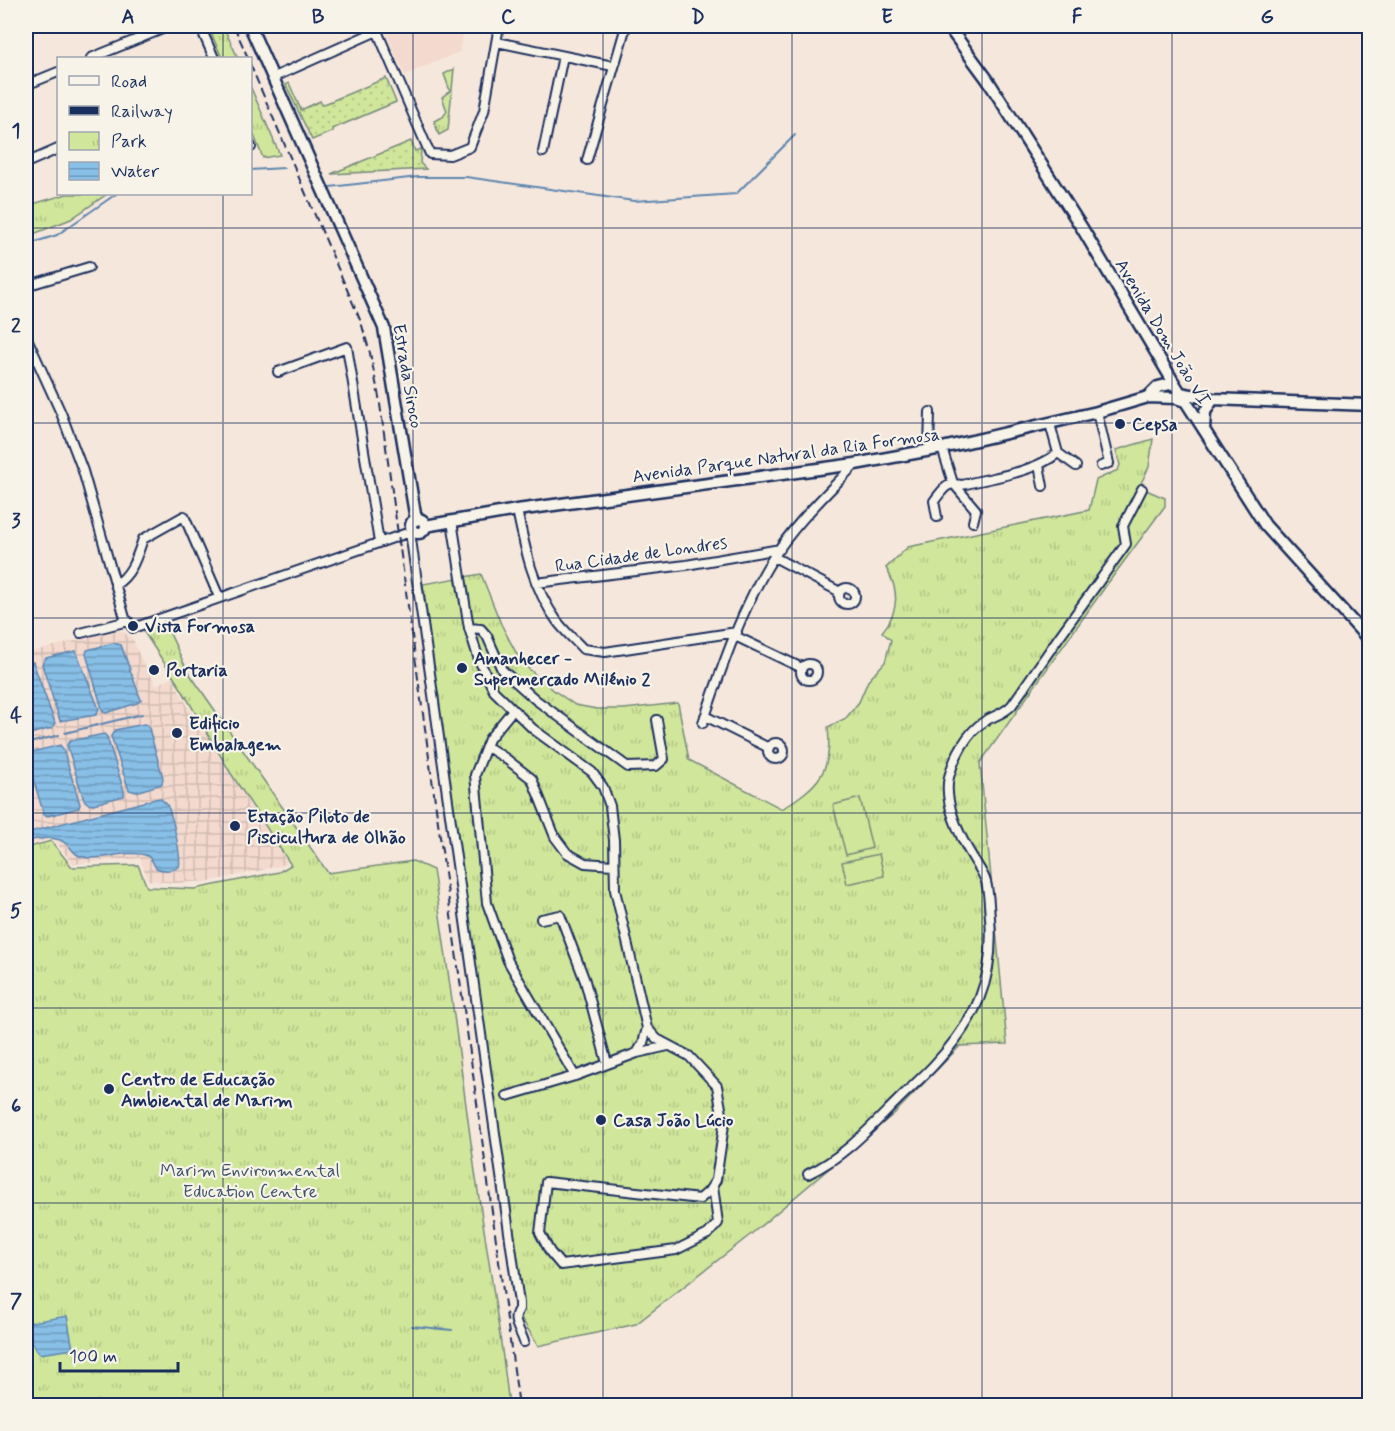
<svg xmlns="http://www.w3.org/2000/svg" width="1395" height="1431" font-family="Mynerve,sans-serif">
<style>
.built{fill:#f4d9ce}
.industrial{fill:url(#industrial-grid)}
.grass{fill:url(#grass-dots);stroke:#768a7c;stroke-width:1.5}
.park{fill:url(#park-tufts);stroke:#768a7c;stroke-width:1.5}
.pitch{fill:#d0e69a;stroke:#768a7c;stroke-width:1.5}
.water{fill:url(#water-rules);stroke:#5c85b0;stroke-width:1.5}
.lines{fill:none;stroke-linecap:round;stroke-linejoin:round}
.stream{stroke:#5c85b0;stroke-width:2}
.street-casing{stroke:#1b2f5e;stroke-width:12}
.secondary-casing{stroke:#1b2f5e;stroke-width:15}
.street{stroke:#f7f3e8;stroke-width:8}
.secondary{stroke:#f7f3e8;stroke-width:10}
.rail{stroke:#1b2f5e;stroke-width:2;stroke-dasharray:9 4.5;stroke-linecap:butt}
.grid{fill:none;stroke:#1b2f5e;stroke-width:1.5;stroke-opacity:0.55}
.poi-dot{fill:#1b2f5e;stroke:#f7f3e8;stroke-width:2}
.labels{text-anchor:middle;stroke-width:4.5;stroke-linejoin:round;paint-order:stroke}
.street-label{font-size:18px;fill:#1b2f5e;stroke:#f7f3e8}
.poi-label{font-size:18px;font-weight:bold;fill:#1b2f5e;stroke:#f7f3e8;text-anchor:start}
.park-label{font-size:18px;fill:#3f546a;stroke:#f7f3e8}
.neatline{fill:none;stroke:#1b2f5e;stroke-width:2}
.grid-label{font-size:20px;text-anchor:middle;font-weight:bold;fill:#1b2f5e}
</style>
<defs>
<pattern id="industrial-grid" width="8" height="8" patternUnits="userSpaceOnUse" patternTransform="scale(1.5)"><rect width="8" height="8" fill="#f4d9ce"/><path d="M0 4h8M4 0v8" fill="none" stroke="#d1bbb3"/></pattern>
<pattern id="grass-dots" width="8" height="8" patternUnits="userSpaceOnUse" patternTransform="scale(1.5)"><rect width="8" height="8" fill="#d0e69a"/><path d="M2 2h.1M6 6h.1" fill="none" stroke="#b2c687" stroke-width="1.8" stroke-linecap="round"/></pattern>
<pattern id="park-tufts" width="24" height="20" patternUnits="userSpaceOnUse" patternTransform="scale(1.5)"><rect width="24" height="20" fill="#d0e69a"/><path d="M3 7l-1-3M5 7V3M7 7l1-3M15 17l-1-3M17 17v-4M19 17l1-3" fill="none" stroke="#b2c687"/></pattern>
<pattern id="water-rules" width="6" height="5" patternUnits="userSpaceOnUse" patternTransform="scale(1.5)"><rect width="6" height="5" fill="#88bfe6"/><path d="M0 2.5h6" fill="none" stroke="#6e9cbe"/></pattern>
</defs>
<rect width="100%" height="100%" fill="#f6e7dc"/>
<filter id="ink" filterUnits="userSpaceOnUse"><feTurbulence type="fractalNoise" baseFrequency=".0167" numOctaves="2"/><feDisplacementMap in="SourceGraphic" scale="12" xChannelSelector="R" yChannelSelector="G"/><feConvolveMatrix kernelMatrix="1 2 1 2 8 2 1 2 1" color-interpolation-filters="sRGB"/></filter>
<g filter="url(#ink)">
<path class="built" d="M383 26H465L459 52 405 75Z"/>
<path class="industrial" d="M122 631 133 639 139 655 156 685 172 678 199 726 209 738 227 769 288 864 212 881 174 883 148 880 140 858 73 864 53 838 26 846V653L112 632Z"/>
<path class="grass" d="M386 78 396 102 332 129 333 131 312 140 286 85 289 83 301 110 320 101 322 105Z
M411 141 415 151 421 149 420 163 426 169 331 174Z"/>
<path class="park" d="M208 26H223L238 58H222Z
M454 69 448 130 439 135 434 121 443 117 447 111 442 97 450 91 444 74Z
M250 88H251L280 155 263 158 251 128Z
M67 194H107L71 219 26 237V206Z
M1153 439 1149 467 1139 487 1165 498V506L1108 583 980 763 1007 1044 960 1046 895 1113 750 1235 636 1324 538 1346 514 1306 423 584 481 574 501 624 521 662 552 689 575 705 597 709H624L678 703 689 760 782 809C818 785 833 773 828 727L846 718 859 702 868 681 885 662 891 640 882 632C899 612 900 591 886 568L908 547 1089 510 1096 480 1118 470 1120 465 1116 450Z
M165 623 187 670 328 873 413 861 433 870C449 970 461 1071 475 1172 487 1250 500 1327 509 1405L26 1406V848L51 841 72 867 138 865 147 887 195 889 279 872 291 865 230 772 182 690 144 632Z"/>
<path class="pitch" d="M860 798 872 848 846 855 833 805Z
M879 854 884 876 847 884 842 862Z"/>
<path class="water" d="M113 643 121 645 141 700 137 703 106 713 103 712 86 654 87 650Z
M76 651 99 709 96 715 60 721 42 664 46 658Z
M33 662 55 723 52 728 26 735V664Z
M144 724 148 725 163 778 162 784 136 792 129 790 111 736 115 730Z
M104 734 107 737 124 791V796L90 805 84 800 67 745 70 741Z
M60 745 63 749 80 804 79 808 48 816 44 815 27 758 28 753Z
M159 798C161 799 166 803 167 805 172 814 182 857 179 867 173 871 163 871 156 868 152 862 152 857 145 855 127 850 107 859 89 858 70 856 74 847 62 841 53 836 36 839 26 841V833Z
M67 1316 73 1349 40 1354 35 1348 26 1323Z"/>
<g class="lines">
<path class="stream" d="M250 170 284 168
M330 187 418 177H466L634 201 736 194 795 135
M26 245 57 235 116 194
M65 733 142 714
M26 744 59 735
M412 1326 452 1330"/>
<g class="street-casing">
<path id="street" d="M200 26 214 58
M375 26 430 154 450 155 470 147 484 111 499 26
M497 42 613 66
M91 58 170 26
M274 77 377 31
M26 85 58 72
M250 145 251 147
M543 152 563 56
M587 160 626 26
M26 163 58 149
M26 286 89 267
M26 336 61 413 83 471 125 618 133 628 413 531
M278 372 347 347 379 542
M1097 412 1109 463 1101 466
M942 448 953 483 976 510 973 522
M929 451 930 412
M1058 453 1076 466
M1039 465 1043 486
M517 510C525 549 533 588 557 621 564 631 575 640 583 649L605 652 737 632
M937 517 934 501C944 489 945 482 962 485 993 477 1033 473 1058 453L1050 424
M452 521 469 628 479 660 494 691 533 729 592 772 603 787 610 806 614 840 615 890 647 1028 657 1039 689 1056 717 1086 724 1125 716 1180 709 1191 700 1199 546 1182 540 1233 550 1252 561 1265 676 1250 708 1234 718 1223 713 1186
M410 532 519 1303V1309C510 1321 521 1330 524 1342
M774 557 840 592
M536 583 686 565 780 549
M115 585C132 575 137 556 143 539L184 516 219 597
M839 596a8 8 0 1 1 16 0a8 8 0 1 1-16 0Z
M469 628 481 629 487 636 502 670 536 700 628 767 656 766 664 759 657 720
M81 633 128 621
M735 636 802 668
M801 672a8 8 0 1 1 16 0a8 8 0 1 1-16 0Z
M512 711 489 739 475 775 487 903 508 961 575 1076
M705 716 769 748
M703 723C721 669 743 605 773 558 796 522 827 494 855 464
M768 751a8 8 0 1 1 16 0a8 8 0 1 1-16 0Z
M486 746 505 758 532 779 555 837 567 853 585 863 613 865
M541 919 560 915 585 981 607 1063
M637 1053 668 1046
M507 1096 575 1076 637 1053 643 1043 647 1028
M808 1174C844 1157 870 1128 898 1100 910 1088 923 1077 934 1065 976 1020 995 980 990 918 989 907 989 893 986 882 984 874 977 865 973 858 960 837 943 802 949 777 954 757 967 732 985 721 995 715 1004 714 1012 705L1059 637 1126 544 1123 526 1142 489"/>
</g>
<g class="secondary-casing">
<path id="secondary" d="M250 26 384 328 416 520
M948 26 987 79 1082 228 1174 383 1265 525 1370 641
M1180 393 1213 399 1370 405
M1148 397 1158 387 1174 383
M1204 430 1205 412 1213 399
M411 526a7 7 0 1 1 14 0a7 7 0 1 1-14 0Z
M425 526 517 510 855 464 942 448 1097 412 1148 397 1176 398 1185 401"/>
</g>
<use href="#street" class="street"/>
<use href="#secondary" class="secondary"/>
<path class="rail" d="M234 26 248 58
M250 64 361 322 370 353 379 397 519 1406"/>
</g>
</g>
<path class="grid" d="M223 26V58M413 26V1406M603 26V1406M792 26V1406M982 26V1406M1172 26V1406M223 194V1406M26 228H1370M26 423H1370M26 618H1370M26 813H1370M26 1008H1370M26 1203H1370"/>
<g class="poi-dot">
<circle cx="1120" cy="424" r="6"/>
<circle cx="133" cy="626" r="6"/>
<circle cx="462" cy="668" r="6"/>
<circle cx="154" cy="670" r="6"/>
<circle cx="177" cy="733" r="6"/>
<circle cx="235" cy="826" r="6"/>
<circle cx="109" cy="1089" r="6"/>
<circle cx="601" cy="1120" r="6"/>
</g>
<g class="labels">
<g class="street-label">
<text transform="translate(1163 332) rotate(59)" y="6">Avenida Dom João VI</text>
<text transform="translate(408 376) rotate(80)" y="6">Estrada Siroco</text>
<text transform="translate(786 455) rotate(-8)" y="6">Avenida Parque Natural da Ria Formosa</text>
<text transform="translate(641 554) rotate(-8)" y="6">Rua Cidade de Londres</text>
</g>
<g class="poi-label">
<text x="1132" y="430">Cepsa</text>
<text x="145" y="632">Vista Formosa</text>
<text x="474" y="664">Amanhecer -<tspan x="474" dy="21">Supermercado Milénio 2</tspan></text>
<text x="166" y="676">Portaria</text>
<text x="189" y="729">Edificio<tspan x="189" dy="21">Embalagem</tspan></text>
<text x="247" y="822">Estação Piloto de<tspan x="247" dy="21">Piscicultura de Olhão</tspan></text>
<text x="121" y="1085">Centro de Educação<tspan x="121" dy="21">Ambiental de Marim</tspan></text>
<text x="613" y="1126">Casa João Lúcio</text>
</g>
<g class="park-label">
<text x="250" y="1176">Marim Environmental<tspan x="250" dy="21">Education Centre</tspan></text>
</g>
</g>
<rect width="1395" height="1431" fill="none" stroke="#f7f3e8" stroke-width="66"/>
<rect x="57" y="57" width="195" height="138" fill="#f7f3e8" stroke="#9fa5b1" stroke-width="1.5"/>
<rect x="69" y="76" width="30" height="9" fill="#f7f3e8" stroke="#9fa5b1" stroke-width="1.5"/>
<text x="111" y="87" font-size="18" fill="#1b2f5e">Road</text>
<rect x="69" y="106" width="30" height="9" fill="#1b2f5e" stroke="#9fa5b1" stroke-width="1.5"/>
<text x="111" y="117" font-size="18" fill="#1b2f5e">Railway</text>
<rect x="69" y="132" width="30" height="18" fill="url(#park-tufts)" stroke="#9fa5b1" stroke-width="1.5"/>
<text x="111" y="147" font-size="18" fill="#1b2f5e">Park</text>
<rect x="69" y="162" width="30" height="18" fill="url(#water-rules)" stroke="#9fa5b1" stroke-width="1.5"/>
<text x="111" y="177" font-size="18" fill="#1b2f5e">Water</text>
<path d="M60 1362v9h118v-9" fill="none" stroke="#1b2f5e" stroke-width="3"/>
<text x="69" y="1362" font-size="18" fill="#1b2f5e" stroke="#f7f3e8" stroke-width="4.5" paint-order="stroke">100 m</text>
<rect x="33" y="33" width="1329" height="1365" class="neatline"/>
<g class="grid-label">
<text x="128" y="23">A</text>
<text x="318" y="23">B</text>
<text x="508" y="23">C</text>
<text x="698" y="23">D</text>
<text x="887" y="23">E</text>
<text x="1077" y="23">F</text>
<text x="1267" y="23">G</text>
<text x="16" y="137">1</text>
<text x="16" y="332">2</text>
<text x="16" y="527">3</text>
<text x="16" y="722">4</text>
<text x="16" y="917">5</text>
<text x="16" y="1112">6</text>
<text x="16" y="1307">7</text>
</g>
</svg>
